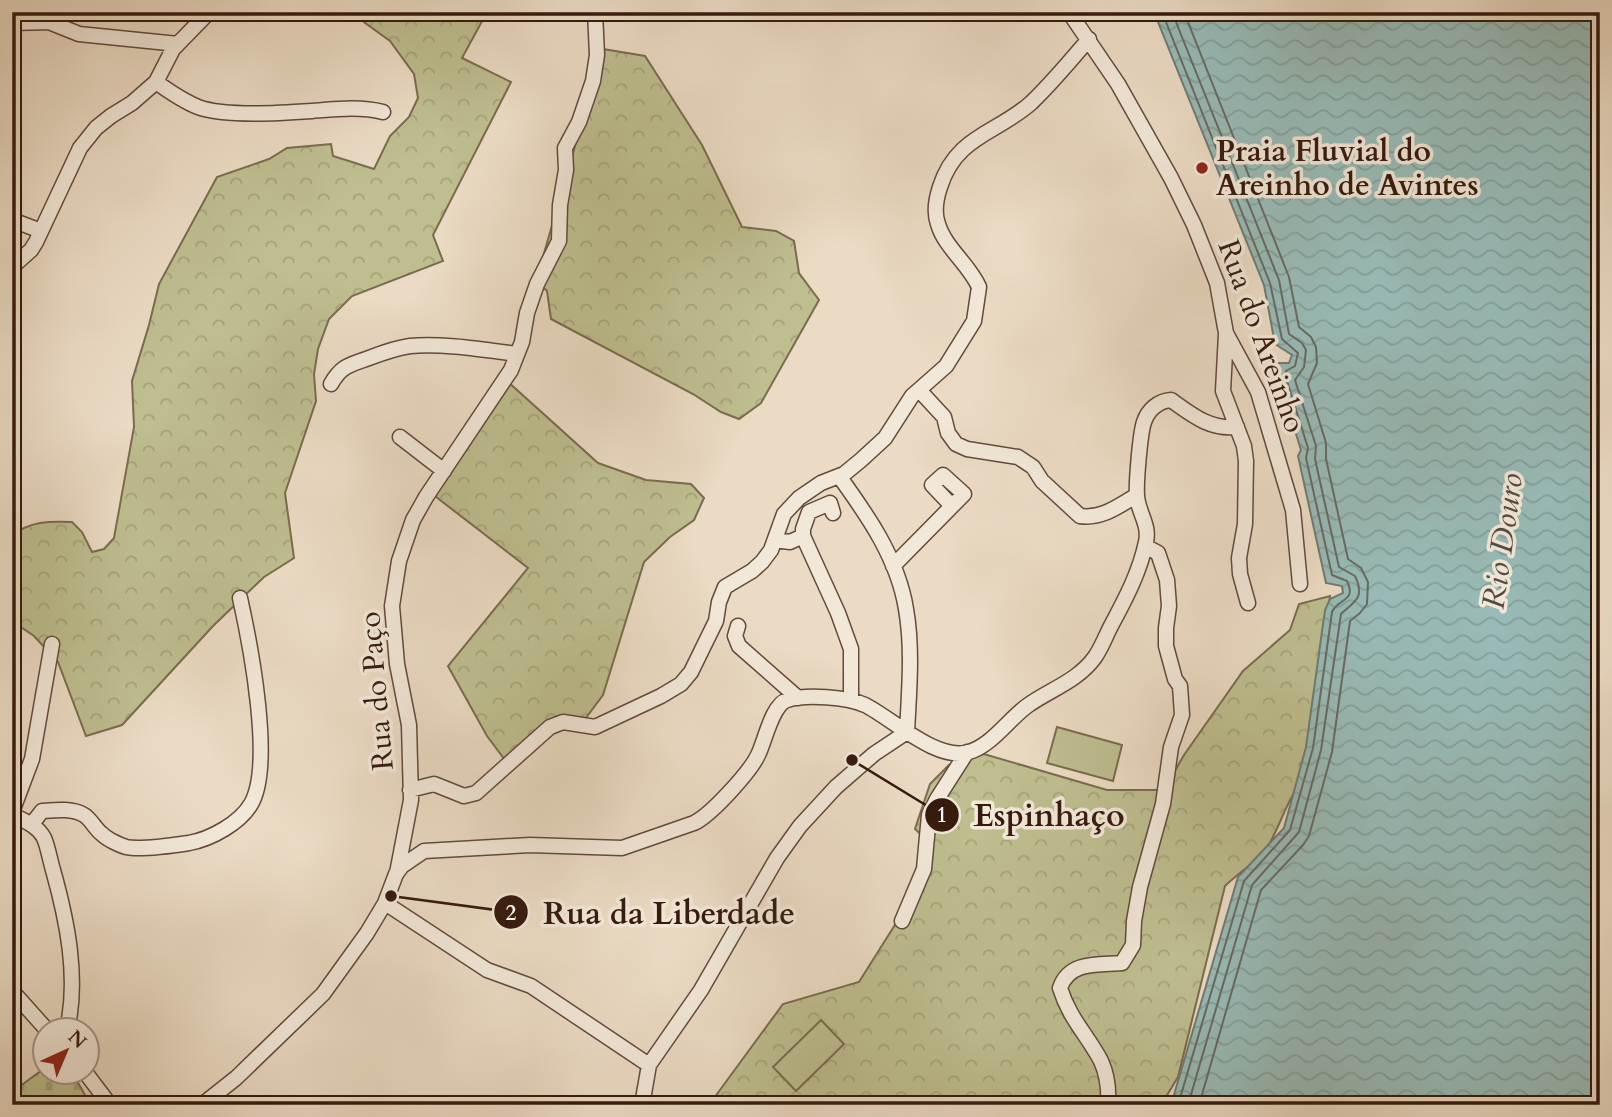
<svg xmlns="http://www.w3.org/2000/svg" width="1612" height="1117" font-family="Cardo,serif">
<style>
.forest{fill:url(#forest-crowns);stroke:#7a6c4e;stroke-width:2}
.cemetery{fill:url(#cemetery-stones);stroke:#7a6c4e;stroke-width:2}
.garden{fill:#bebe8f;stroke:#7a6c4e;stroke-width:2}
.water{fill:url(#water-waves);stroke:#717b73;stroke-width:2}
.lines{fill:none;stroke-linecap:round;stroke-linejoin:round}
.shore{stroke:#676a62;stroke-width:2}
.minor-casing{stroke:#634a3c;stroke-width:17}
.minor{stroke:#f2e8d9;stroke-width:14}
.poi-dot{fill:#8f2418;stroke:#f2e8d9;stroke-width:2.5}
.labels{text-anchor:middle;stroke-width:7;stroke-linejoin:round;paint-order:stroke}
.poi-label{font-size:30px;font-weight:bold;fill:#361a0e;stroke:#f2e8d9;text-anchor:start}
.street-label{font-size:30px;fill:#361a0e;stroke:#f2e8d9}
.water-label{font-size:32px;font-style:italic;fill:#534a41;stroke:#f2e8d9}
.leader{fill:none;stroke:#361a0e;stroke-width:2.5}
.callout-dot{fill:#361a0e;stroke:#f2e8d9;stroke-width:2.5}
.mark-label{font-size:21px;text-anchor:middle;font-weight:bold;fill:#fff}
.callout-label{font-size:32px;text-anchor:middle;font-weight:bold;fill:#361a0e;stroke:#f2e8d9;stroke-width:7;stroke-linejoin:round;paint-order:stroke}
</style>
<defs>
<pattern id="forest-crowns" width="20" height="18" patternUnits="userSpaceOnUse" patternTransform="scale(1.75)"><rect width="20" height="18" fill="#bebe8f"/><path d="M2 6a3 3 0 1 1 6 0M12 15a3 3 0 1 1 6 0" fill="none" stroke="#a4a37a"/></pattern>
<pattern id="cemetery-stones" width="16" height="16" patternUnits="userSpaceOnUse" patternTransform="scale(1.75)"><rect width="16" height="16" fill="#bebe8f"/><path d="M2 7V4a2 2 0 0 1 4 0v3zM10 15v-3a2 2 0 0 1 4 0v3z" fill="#a4a37a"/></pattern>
<pattern id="water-waves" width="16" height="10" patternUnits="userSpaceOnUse" patternTransform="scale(1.75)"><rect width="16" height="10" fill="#98bbb7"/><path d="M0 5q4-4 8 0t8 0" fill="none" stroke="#84a09c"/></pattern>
</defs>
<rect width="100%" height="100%" fill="#ebdbc4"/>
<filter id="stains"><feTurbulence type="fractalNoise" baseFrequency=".00286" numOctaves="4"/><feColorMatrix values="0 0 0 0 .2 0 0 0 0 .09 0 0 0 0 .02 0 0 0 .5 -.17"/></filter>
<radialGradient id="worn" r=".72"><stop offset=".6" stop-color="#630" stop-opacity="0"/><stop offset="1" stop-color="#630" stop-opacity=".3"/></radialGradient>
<path class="forest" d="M350 12H487L462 58 511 82 433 235 443 261 352 296 329 319 318 349 314 374 316 401 285 493 294 558 264 577 213 626 122 725 86 736 58 662 34 636 12 621V536C29 521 50 521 72 522L82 532 92 552 104 549 114 538 134 427 132 381 149 325 159 284 217 177 269 159 287 148 331 144 333 156 374 169 390 136 409 117 418 98 414 74 390 41Z
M603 49 645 56 702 145 742 227 776 231 794 241 799 273 819 300 761 403 739 419 721 412 693 394 551 319 547 291 536 281Z
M506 380 598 463 646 480 691 484 704 498 694 520 670 537 644 562 603 695 579 727 557 719 508 764 487 736 448 666 528 568 431 493Z
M1330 596 1305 779C1290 791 1279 829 1267 848 1260 859 1236 875 1225 886L1178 1077 1161 1105H709L783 1004 859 982 898 920 927 840 915 829 930 784 949 765 984 754 1107 790H1164L1184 755 1243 671 1290 630 1299 604Z"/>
<path class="cemetery" d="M45 1068 46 1072H72L90 1104 12 1105V1092Z"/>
<path class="garden" d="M1057 727 1122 745 1113 781 1047 763Z
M821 1020 844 1044 796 1091 773 1067Z"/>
<path class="water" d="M1154 12H1600V1105H1171L1238 877 1284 828 1306 747 1325 610 1330 599 1343 593 1342 586 1326 583 1298 456 1301 450 1274 363H1289L1292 355 1275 344 1264 285Z"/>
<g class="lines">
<path class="shore" d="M1162 12 1270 283 1282 339 1298 353 1295 366 1286 371 1285 375 1308 448 1306 458 1332 575 1347 581C1357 602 1338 598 1332 612L1313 748 1290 830 1244 881 1178 1105
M1172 12 1279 280 1289 334 1302 343 1306 350 1304 367 1295 380 1316 446 1315 459 1339 567 1355 576C1366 599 1353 602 1341 614L1321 750 1299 832 1252 885 1188 1105
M1184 12 1289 277 1299 327 1311 337 1316 347 1317 363 1308 384 1326 443V459L1348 559 1361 568 1368 582 1367 604 1360 613 1350 621 1332 752 1309 836 1303 845 1261 890 1199 1105"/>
<g class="minor-casing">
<path id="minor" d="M1069 12 1118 84 1171 178 1194 225 1217 283 1226 333 1258 392 1274 446 1293 510 1300 584
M12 23 49 22 79 34 178 44
M156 82C170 92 183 101 198 107 225 117 283 113 312 111 336 109 360 106 383 112
M12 220 41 231
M12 267 31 250 36 242 80 148 96 128 111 116 132 103 156 82 173 49 209 12
M1226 334 1223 391 1244 446 1246 461 1245 524 1239 558 1240 574 1248 603
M331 384C342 365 350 365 369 358 382 353 396 348 410 346 443 343 485 350 517 354
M920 391 944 417 948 433 956 444 967 449 1018 457 1033 467 1042 481 1080 516C1102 519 1119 506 1137 495
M400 437 444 471
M839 476C868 516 898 559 906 609 913 649 909 692 907 732
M833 513 830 503 809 512 803 529V536L838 613 851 649V700
M775 540 790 542 803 536
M893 566 964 494 943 475 932 485 952 506
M738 626 735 636 739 646 798 698
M410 790 434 784 464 796 476 793 550 727 563 722 595 727 661 696 681 684 691 672 716 621 719 602 725 587 752 571 762 562 771 550 784 514 799 498 821 483 844 474 861 460 885 438 912 396 946 366 974 321 979 287C969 264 945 248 938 224 934 213 936 199 940 187 956 136 996 134 1031 103 1052 83 1070 61 1089 39
M12 812 32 759 52 644
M12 822 19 818C29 823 39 828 44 838 48 847 50 860 53 870 67 920 79 978 67 1030
M32 824 42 811C56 810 72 808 84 815 91 819 95 829 102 834 107 839 119 845 126 847 139 850 176 845 189 843 211 839 240 823 251 804 274 765 250 643 240 598
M397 873 411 800 409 725 397 664 392 606 399 561 413 520 426 497 511 370 522 342 527 313 537 284 559 241 560 205 566 170 565 148 579 122 593 81 597 55 595 12
M385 903 487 970 531 986 649 1065
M902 921 924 869 929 815 937 799 967 752
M12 991 47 1030
M85 1072 110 1105
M202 1105 236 1078 323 994 367 933 385 903 396 874 402 866 424 851 530 845 622 848 694 823C711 815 750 772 758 755 765 741 772 705 787 700 806 694 847 697 865 705 893 719 937 762 969 752 992 745 1008 720 1027 706 1049 690 1078 681 1095 657 1102 647 1106 635 1112 624 1126 598 1140 571 1146 542 1150 525 1138 512 1137 496 1136 483 1140 434 1144 422 1148 410 1158 401 1171 400 1192 415 1210 430 1237 427
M642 1105 649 1065 701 990 777 858 800 826 836 787 874 754 907 732
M1108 1105C1109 1090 1107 1074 1101 1061 1088 1036 1069 1018 1060 988 1069 961 1097 965 1122 963L1133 945 1134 921 1140 887 1163 804 1171 747 1182 715 1180 686 1175 679 1166 646V628L1169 606 1167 580 1158 553 1145 546"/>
</g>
<use href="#minor" class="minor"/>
</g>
<circle class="poi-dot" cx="1202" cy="168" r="7"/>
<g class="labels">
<g class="poi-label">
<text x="1216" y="161">Praia Fluvial do<tspan x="1216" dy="34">Areinho de Avintes</tspan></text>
</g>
<g class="street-label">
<text transform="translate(1262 336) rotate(70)" y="10">Rua do Areinho</text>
<text transform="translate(376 691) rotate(-95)" y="10">Rua do Paço</text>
</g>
<g class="water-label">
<text transform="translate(1502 541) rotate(-82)" y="11">Rio Douro</text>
</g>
</g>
<path class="leader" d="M852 760L942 815M391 896L511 912"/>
<g class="callout-dot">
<circle cx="852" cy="760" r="7"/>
<circle cx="391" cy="896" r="7"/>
<circle cx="942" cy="815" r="18"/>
<circle cx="511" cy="912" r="18"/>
</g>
<g class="mark-label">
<text x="942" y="822">1</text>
<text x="511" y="920">2</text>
</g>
<g class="callout-label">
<text x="1049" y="826">Espinhaço</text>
<text x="669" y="924">Rua da Liberdade</text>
</g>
<rect width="1612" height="1117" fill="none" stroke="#ebdbc4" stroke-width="42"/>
<rect x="14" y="14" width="1584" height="1089" fill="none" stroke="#361a0e" stroke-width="3.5"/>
<rect x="21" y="21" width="1570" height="1075" fill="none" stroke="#361a0e" stroke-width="2"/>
<g transform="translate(66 1051) rotate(44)"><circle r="33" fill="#f2e8d9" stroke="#a79688" stroke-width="2"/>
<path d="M0-5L12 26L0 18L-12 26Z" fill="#8f2418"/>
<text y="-10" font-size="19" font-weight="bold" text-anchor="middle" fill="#361a0e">N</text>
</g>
<rect width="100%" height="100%" filter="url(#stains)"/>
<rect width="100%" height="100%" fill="url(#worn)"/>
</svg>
